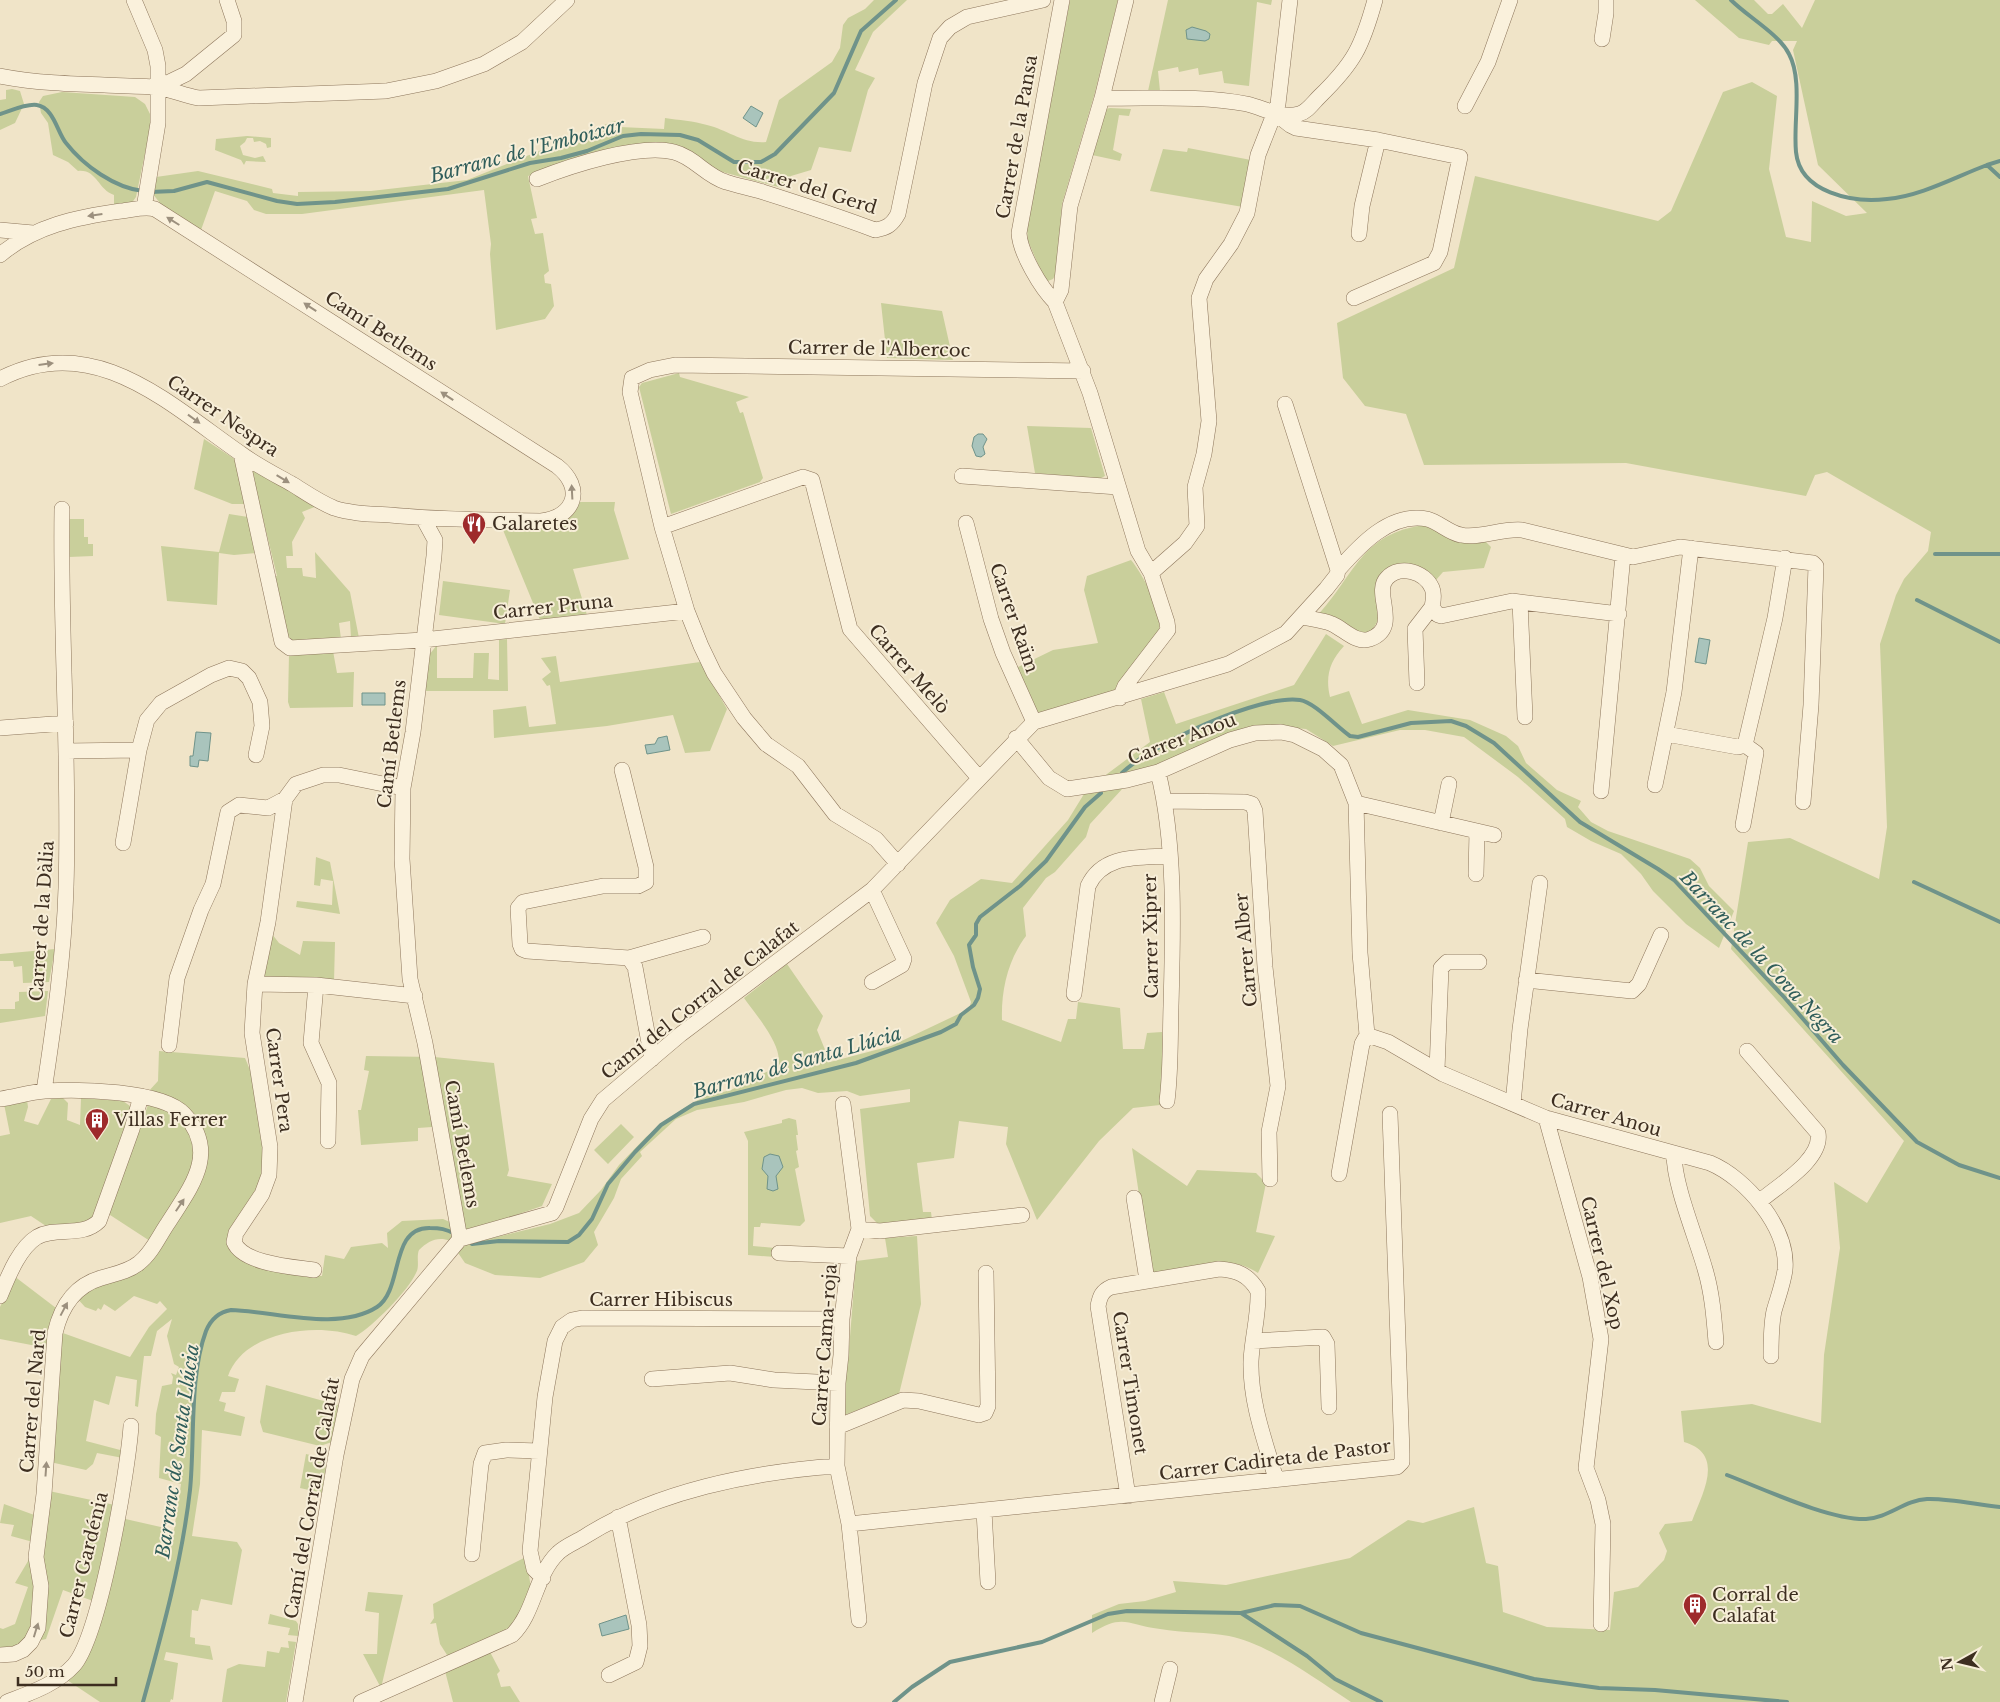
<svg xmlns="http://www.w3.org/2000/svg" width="2000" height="1702" font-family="'Libre Baskerville',serif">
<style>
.green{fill:#c9cf9b}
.water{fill:#a9c4bc;stroke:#6f938a}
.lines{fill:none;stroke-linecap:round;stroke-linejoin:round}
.stream{stroke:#6f938a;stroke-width:4}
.minor-casing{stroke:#8d765c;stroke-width:16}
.minor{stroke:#faf1dc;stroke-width:15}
.oneway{fill:#9c907e}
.labels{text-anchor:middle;stroke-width:4;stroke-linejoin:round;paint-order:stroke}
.street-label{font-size:18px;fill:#3d2e20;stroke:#f7eed8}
.poi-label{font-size:18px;fill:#3d2e20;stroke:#f7eed8;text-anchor:start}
.water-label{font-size:19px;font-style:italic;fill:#2f5d5a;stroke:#f7eed8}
</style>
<rect width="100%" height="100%" fill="#f0e4c8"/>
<path class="green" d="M874 0H907L873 32 855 70 875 78 868 90 851 152 819 147 811 170 791 176 782 188 719 171 684 148 662 142 628 145 528 176 537 218 531 219 535 234 543 233 549 271 544 275 545 283 551 284 554 306 545 319 496 330 490 254 491 244 484 190 302 214H266L254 210 247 201 215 191 201 230 164 208 152 193 156 177 198 171 272 189 273 193 298 196V192L371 191 467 180 614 121 620 122V127L664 129 665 118C678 120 694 121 707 125 728 130 743 144 766 142L779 100 832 62 840 48 843 25 848 18 865 9Z
M1070 0H1118L1094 96 1062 204 1057 272 1053 279 1048 281 1044 278 1028 241 1027 228Z
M1168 0H1272L1271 5 1257 2 1249 86 1224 83 1222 71 1199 75 1198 68 1179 72 1178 67 1158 71 1160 91H1148Z
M1695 0H1754L1768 14H1772L1783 4 1802 28 1815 0H2000V1702H1351C1315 1679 1271 1645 1229 1636 1207 1632 1183 1633 1160 1629 1127 1625 1123 1613 1092 1633V1615L1119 1604 1145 1601 1176 1592 1173 1581 1226 1585 1350 1558 1408 1520 1423 1523 1474 1507 1486 1563 1498 1566 1503 1612 1547 1627 1610 1630 1614 1592 1638 1587 1664 1560 1667 1551 1659 1533 1665 1524 1692 1521C1702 1494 1726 1454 1684 1442L1681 1411 1752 1404 1821 1423 1824 1355 1840 1248 1834 1182 1867 1203 1904 1141 1731 949 1748 842 1790 838 1879 879 1887 827 1880 644 1896 595 1904 579 1928 551 1931 532 1827 472 1815 475 1806 496 1626 463 1424 465 1406 414 1365 406 1343 378 1337 323 1454 268 1475 176 1658 221 1671 211 1723 92 1752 82 1777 96 1769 169 1786 237 1811 242 1812 201 1846 216 1867 213 1818 165 1793 50 1797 41H1772L1769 45 1739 38Z
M12 89 20 91 24 104 15 123 0 130V100L6 99V90Z
M62 92 135 97 145 104 151 116V124L136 197 131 204 114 206V195C98 190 97 169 78 171L68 162 53 155 48 123 41 113 39 102 43 96Z
M1110 108 1131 109 1129 116 1119 115 1113 150 1122 154 1120 161 1092 155 1106 109Z
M247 136 271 138V147L267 148 266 144 260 141 254 142 253 138H247L245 142 240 146 243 155 255 158 263 156 266 162 246 161 244 165 241 160 215 150 216 139Z
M1188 148 1251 160 1243 207 1150 191 1163 149 1187 152Z
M881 303 942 311 953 360 887 358Z
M679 373 680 377 749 397 736 402 740 413 743 412 763 478 760 482 671 514 639 387 642 383Z
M1027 426 1091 428 1105 476 1099 479 1035 473Z
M204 439 236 460 246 504H232L194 489Z
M254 468 317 506 302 512 305 518 292 542 293 556H286L287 568H302L303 576 316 578 315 552 350 592 359 638H351L350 621 339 623 341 639 291 643 288 640 274 576H277L251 470Z
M580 502H615L614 510 629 559 573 569 587 615 540 620 503 530 504 526C536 527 563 536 580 502Z
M229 514 248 517 256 553 234 555 219 553 217 605 167 601 161 546 219 552Z
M68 519H84V537H88V544H93V556L69 557Z
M1425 525 1483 539 1491 547 1484 568 1443 572 1436 580 1389 570 1379 577C1375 601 1388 616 1367 635L1316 617C1355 576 1360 533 1425 525Z
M1131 560C1142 573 1166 616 1158 632L1116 690 1110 694 1038 715 1016 668 1053 650 1098 643 1084 590 1087 576Z
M443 581 510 590 505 624 439 615Z
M1326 634 1344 646C1330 661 1325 676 1330 697L1349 691 1362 724 1408 710 1470 720 1506 736 1518 746 1526 763 1557 790 1581 801 1578 807 1591 822 1608 831 1690 859 1700 868 1709 886 1734 911 1719 948 1686 924 1653 891 1641 874 1621 854 1591 841 1567 827 1565 819 1518 777 1464 737 1425 730H1400L1333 746 1306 729 1260 725 1152 768 1099 780 1150 742 1141 699 1164 692 1176 724 1294 685Z
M507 639 508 691H424L429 655 437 645V678H473L474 653H489L488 679 499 680V640Z
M333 651 337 673 354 672 353 707 290 708 288 702 289 654Z
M556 656 560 682 700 662 727 709 710 751 685 753 673 715 607 726 494 738 493 710 526 706 529 727 556 724 550 685 547 686 542 679 551 672 541 658Z
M1124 787 1090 824 1086 837 1055 872 1046 878 1023 908 1026 936C1008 960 1001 990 1002 1020L1061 1042 1068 1019H1076L1078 1002 1120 1008 1123 1049H1144L1147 1033 1162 1032 1165 1080 1160 1105 1133 1108 1099 1141 1037 1220 1006 1144 1008 1127 959 1121 954 1158 917 1163 923 1212H931L932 1220 878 1224 870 1216 860 1109 910 1102V1089L860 1096 847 1091 818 1093 802 1088 786 1090 744 1102 697 1110 676 1119 640 1152 642 1156 621 1179 614 1198 594 1232 598 1245 584 1262 540 1278 495 1275 465 1263 450 1241C438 1236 428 1241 419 1250 416 1257 420 1266 416 1273 408 1291 372 1327 356 1336 316 1322 244 1331 228 1376L239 1379 235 1392H222L219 1401 226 1403 224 1411 245 1417 241 1436 202 1430 200 1484 192 1536 237 1542 242 1550 232 1605 201 1599 198 1611 192 1610 190 1637 195 1638V1644L210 1646 213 1660 166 1652 164 1660 178 1663 173 1700 171 1699 170 1702H100L64 1678 73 1671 121 1518 174 1530 181 1484 159 1478 161 1437 155 1434 156 1414 162 1386 172 1384 173 1377 171 1373 176 1375 179 1367 174 1364 167 1336 172 1319 157 1331 151 1356H144L138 1407 135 1406 137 1380 116 1376 109 1405 94 1400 86 1441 124 1451 123 1458 97 1453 93 1464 86 1470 50 1462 60 1332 130 1357 149 1327 167 1309 160 1301 157 1304 134 1296 115 1311 104 1304 101 1310 98 1308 96 1311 85 1307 76 1297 83 1292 117 1278 188 1199 198 1129 147 1093 158 1081 159 1051 245 1058C259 1088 270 1150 262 1183 259 1196 236 1226 228 1239L294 1273 322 1276 325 1255 344 1259 351 1247 382 1243 388 1248 387 1233 402 1221 443 1219 463 1228 446 1126 418 1128V1141L361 1145 358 1110H361L369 1071 364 1070 366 1056 434 1057 494 1063 509 1170 507 1176 552 1184 542 1206 469 1231 488 1239 550 1224 579 1213 601 1190 619 1165 646 1137 681 1110 703 1097 731 1090 778 1066C784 1046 755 1014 744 998L787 964 823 1016 817 1030 830 1062 891 1046 969 1009 971 1002 954 956 936 923 950 900 981 879 1012 883 1068 820 1084 794Z
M316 857 330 862 340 914 296 907 297 901 332 905 333 881 321 879 320 886 314 885Z
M272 934 279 943 300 955 303 941 335 942 334 982 262 977Z
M55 949 49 982 23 983 22 966 14 967 13 961H0V954Z
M48 991 45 1016 0 1023V1009H15V1002L19 1001V992Z
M63 1098 68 1103 67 1120 80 1125 81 1098 123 1101 130 1106 131 1110 96 1216 87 1223 46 1226 31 1216 0 1223V1136L10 1134 4 1104 27 1100 28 1107 24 1121 38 1125 51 1099Z
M148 1105 166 1109 181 1119 192 1139 196 1164 150 1241 107 1213Z
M789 1118 796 1120 798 1135H796L798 1150 796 1151 799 1167 795 1169 805 1221 800 1226 761 1223 760 1227H754L753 1246 775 1248V1257L748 1255V1141L744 1132 782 1123V1120Z
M621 1124 634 1137 608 1164 594 1150Z
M1132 1148 1187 1186 1197 1170 1256 1173 1266 1183 1256 1232 1275 1236 1258 1273C1228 1252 1185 1269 1151 1274Z
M917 1236 921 1304 899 1394 842 1416V1388L848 1362 856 1261 888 1257 885 1238Z
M14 1276 56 1308 47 1348 0 1339V1307Z
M266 1385 338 1405 332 1442 320 1446 263 1432 260 1422Z
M306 1454 318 1457 326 1465 322 1493 300 1488Z
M49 1491 115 1505 93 1601 63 1590 46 1639 37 1641Z
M4 1504 37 1516 33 1542 11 1536 14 1525 0 1523Z
M31 1556 36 1584 33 1625 22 1646 0 1650V1628L3 1629 15 1624 28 1587 15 1583Z
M526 1557 531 1588 513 1626 449 1658 440 1644 436 1623 430 1624 434 1618 433 1604Z
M368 1592 403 1595 381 1688 363 1654H377L379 1613 365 1611Z
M270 1614 296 1621 298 1624V1636L288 1635 290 1628 268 1624Z
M288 1641 296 1642 286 1702H222L227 1669 239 1664 265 1667 267 1651 279 1653 281 1647 289 1648Z
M489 1650 500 1671 497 1674 501 1687 510 1686 520 1702H453L445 1671Z"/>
<path class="water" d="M1192 27 1206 31 1210 34 1209 39 1205 41 1187 39 1186 30Z
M751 106 763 113 756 127 743 118Z
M978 434H983L987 439 983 447 985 454 981 457 976 456 972 446 974 437Z
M1699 638 1710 640 1706 664 1695 662Z
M362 693H385V705H362Z
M196 732 211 733 208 761 199 760 198 767 190 766V756H193Z
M667 736 670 750 647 754 645 745 655 744 658 738Z
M770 1154 779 1156 783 1167 776 1176 778 1189 773 1191 767 1189 768 1176 762 1169 764 1157Z
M626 1615 629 1629 602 1636 599 1624Z"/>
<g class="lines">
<path class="stream" d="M1731 0C1748 17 1779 34 1789 54 1803 80 1793 123 1796 152 1800 193 1853 203 1887 199 1921 196 1955 177 1987 165L2000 177
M0 114C10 111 27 103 37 105 54 108 57 132 66 143 84 166 115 188 143 191
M1987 165 2000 161
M150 192 174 191 207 182 277 201 297 204 335 202 448 189 530 163 561 158 587 151 623 136 641 134 680 135 698 140 734 162H761L775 154 834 93 861 31 896 0
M1935 554H2000
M1917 600 2000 642
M1122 773C1152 744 1260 694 1300 700 1314 702 1337 727 1350 736L1358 737 1411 723 1451 721 1466 726 1494 743 1580 822 1658 869 1674 880 1784 997 1843 1065 1917 1142 1959 1165 2000 1178
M1914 882 2000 922
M472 1244 499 1241 568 1242 579 1235 592 1219 608 1184 635 1152 661 1125 694 1104 856 1063 941 1032 956 1024 961 1015 974 1005 978 998 980 989 973 967 969 945 976 935V924L980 917 1020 886 1046 861 1085 807 1101 793
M1727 1475C1764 1489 1829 1520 1866 1519 1888 1518 1905 1500 1927 1499 1949 1498 1978 1505 2000 1507
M1241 1613 1307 1656 1335 1679 1381 1702
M143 1702C162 1633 182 1561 190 1490 195 1441 189 1377 206 1331 211 1319 219 1312 231 1310 274 1311 338 1332 377 1307 404 1289 389 1227 430 1228 440 1228 446 1229 455 1234
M894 1702 912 1687 950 1662 1042 1642 1108 1614 1127 1611 1241 1613 1275 1605 1300 1606 1361 1633 1534 1679 1599 1688 1655 1690 1787 1702"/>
<g class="minor-casing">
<path id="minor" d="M134 0 155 50 158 66V123L144 208
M1602 39 1606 13V0
M0 76C51 86 103 84 154 87 169 88 184 96 199 98L386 91 436 81 484 64 522 42 567 0
M157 88 186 74 234 35V21L227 0
M1102 98 1126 0
M1465 106 1488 62 1510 0
M1276 114 1290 125 1296 128 1378 140 1460 157 1440 252 1434 263 1354 298
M537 179C570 166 639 143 674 152 694 157 706 176 726 182 738 186 751 188 763 192 801 204 838 216 875 230 887 228 892 225 898 214L925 83 940 38 950 27 967 17 1043 0
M0 230 33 233
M1359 234 1362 206 1378 140
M0 255C34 226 77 217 121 211 132 210 144 206 155 209L557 466C584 487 576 517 541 521 491 520 441 520 390 515 372 514 352 514 334 508 319 502 305 492 292 484 274 474 256 465 240 453 168 403 93 330 0 379
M1055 302C1041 288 1020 253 1019 233L1062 0
M241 454 282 642 290 648 423 640 687 611
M962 476 1118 487
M423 518 435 540 434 556 413 732 403 788 402 859 410 979 425 1043 460 1239
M966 523 991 619 1003 653 1034 722
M662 527 630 392 632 378 650 370 675 365 1083 371
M1338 570C1360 545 1390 512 1427 519 1439 522 1449 533 1461 535 1479 539 1502 528 1522 530L1633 557 1680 547 1813 563 1816 566 1811 705 1803 802
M1151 573 1185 543 1197 526 1195 487 1204 454 1209 421 1199 298 1206 279 1231 244 1247 213 1258 155 1278 104 1290 0
M1520 602 1525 717
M1302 617C1311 619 1323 620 1332 624 1344 629 1356 644 1370 639 1402 627 1372 593 1387 578 1400 564 1425 572 1432 588 1435 595 1433 601 1432 607
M1417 683 1415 629 1432 607 1438 615 1441 616 1512 601 1619 614
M1120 698 1125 686 1168 630 1167 622 1151 573 1138 551 1090 393 1055 302 1061 290 1070 206 1102 98C1150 99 1200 95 1247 104 1264 108 1281 119 1299 114 1307 112 1313 103 1319 97 1354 63 1362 47 1375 0
M0 728 66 723
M1666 734 1738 747 1745 745 1775 618 1785 558
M1016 738 1049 778 1067 789 1127 780 1158 772 1230 740 1255 733 1281 732 1295 735 1323 749 1341 765 1356 803 1360 953 1367 1035 1362 1044 1339 1174
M66 751 139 750 147 720 161 703 211 675 229 668 242 671 249 678 260 702 262 726 256 755
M622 770 646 867V882L638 886H603L523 902 518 908 520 944 522 949 527 951 629 958
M1158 772C1176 844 1173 932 1171 1006 1170 1038 1171 1070 1167 1101
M1655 785 1674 692 1691 548
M1601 791 1623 555
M285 799 268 922 255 984 252 1033 270 1147 269 1175 262 1194 236 1233 234 1242C243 1264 293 1267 314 1270
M1165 801 1245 802 1252 804 1255 811 1265 967 1278 1086 1269 1132 1270 1179
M1356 803 1494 835
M1441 823 1449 784
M1743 825 1756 753 1745 745
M123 843 139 750
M898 864 876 839 835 814 798 766 766 744 744 718 714 673 701 646 687 611 662 527 803 477 812 480 850 629 979 778
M1476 874 1477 832
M1526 980 1632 991 1639 984 1661 935
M872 982 902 965 904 959 872 890
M255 984 316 985 415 996
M316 985 311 1043 329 1083 328 1141
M1074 994 1088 886C1103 854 1138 858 1169 856
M1367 1035 1388 1042 1443 1074 1546 1118 1710 1163C1746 1178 1789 1228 1785 1270 1783 1284 1778 1297 1774 1311 1771 1325 1771 1342 1771 1356
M169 1045 177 978 201 910 213 884 228 812 239 805 268 808 285 799 296 784 323 775H339L403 788
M1747 1051 1818 1133C1823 1160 1777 1186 1759 1202
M652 1059 635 967 629 958 703 937
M1437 1070 1441 968 1447 962H1479
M44 1091C54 1024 64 956 66 888 70 762 60 635 62 509
M0 1099C15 1097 30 1092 45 1091 78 1089 161 1090 184 1114 220 1153 190 1188 168 1223 159 1236 152 1253 139 1263 128 1272 114 1274 101 1278 74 1286 61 1307 55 1333L44 1494 36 1557 41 1586 38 1628 31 1642 23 1650 14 1654 0 1655
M843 1104 859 1229 849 1256 842 1319 841 1355 838 1383 837 1466 849 1524 1397 1467 1402 1462V1453L1390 1114
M1513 1104 1520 1029 1540 883
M1546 1118 1590 1277 1601 1339 1586 1468 1598 1500 1603 1524 1601 1624
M1674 1154C1674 1185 1696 1237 1705 1269 1712 1292 1714 1317 1716 1342
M1134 1198 1147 1280
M859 1229 880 1231 1022 1215
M779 1253 849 1256
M0 1296C8 1277 19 1248 37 1237 56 1226 82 1238 99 1221L132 1129 141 1096
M1253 1341 1323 1337 1327 1344 1329 1407
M652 1379 730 1373 774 1380 838 1383
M837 1427 903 1400 919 1401 979 1415 985 1413 988 1406 986 1273
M1128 1496 1098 1306C1100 1296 1102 1291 1111 1287L1219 1269C1237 1270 1249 1275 1258 1291 1259 1315 1252 1338 1251 1361 1250 1402 1265 1441 1276 1479
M984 1511 988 1582
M849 1524 859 1620
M472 1554 481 1464 485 1453 506 1450 539 1451
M543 1578 534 1569 530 1551 545 1397 555 1341 562 1327 572 1320 582 1318 842 1319
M609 1675 636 1662 640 1646 639 1625 618 1517
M7 1702C30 1693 57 1684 74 1665 100 1635 128 1471 131 1426
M295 1702 336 1455 352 1379 362 1356 460 1239 552 1213 556 1207 591 1119 603 1100 681 1034 872 890 1034 722 1228 664 1286 633 1326 589 1337 575 1338 570 1285 404
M361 1702 512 1635C535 1613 535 1575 558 1553 565 1546 576 1542 584 1537 656 1491 752 1472 837 1466
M1162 1702 1170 1669"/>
</g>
<use href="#minor" class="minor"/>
</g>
<defs><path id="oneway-solid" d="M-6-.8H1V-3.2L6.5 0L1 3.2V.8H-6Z" transform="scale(1.25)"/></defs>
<g class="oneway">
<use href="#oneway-solid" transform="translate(95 215) rotate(172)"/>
<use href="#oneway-solid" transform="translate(173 221) rotate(-148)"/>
<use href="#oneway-solid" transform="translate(310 307) rotate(-147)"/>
<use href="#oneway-solid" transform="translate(46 364) rotate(-7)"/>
<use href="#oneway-solid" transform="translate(447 396) rotate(-147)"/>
<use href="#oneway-solid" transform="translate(194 419) rotate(36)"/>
<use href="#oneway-solid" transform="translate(283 479) rotate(31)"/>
<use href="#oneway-solid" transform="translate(572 492) rotate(-93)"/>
<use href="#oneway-solid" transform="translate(180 1205) rotate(-56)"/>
<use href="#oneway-solid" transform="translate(64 1309) rotate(-62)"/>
<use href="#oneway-solid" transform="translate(46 1469) rotate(-86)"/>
<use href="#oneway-solid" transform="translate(36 1630) rotate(-73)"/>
</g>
<defs>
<g id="restaurant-pin" transform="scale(1.25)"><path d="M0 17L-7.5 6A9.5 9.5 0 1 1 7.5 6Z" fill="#9e2a2b" stroke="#f7eed8"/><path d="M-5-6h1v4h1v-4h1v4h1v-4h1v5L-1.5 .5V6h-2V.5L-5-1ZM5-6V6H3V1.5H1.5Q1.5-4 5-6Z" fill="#fff"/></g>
<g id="building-pin" transform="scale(1.25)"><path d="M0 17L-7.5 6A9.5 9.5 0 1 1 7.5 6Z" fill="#9e2a2b" stroke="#f7eed8"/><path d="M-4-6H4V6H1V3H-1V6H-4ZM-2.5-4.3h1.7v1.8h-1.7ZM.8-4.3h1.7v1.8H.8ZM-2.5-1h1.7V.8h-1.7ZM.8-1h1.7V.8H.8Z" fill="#fff"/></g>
</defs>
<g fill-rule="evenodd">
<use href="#restaurant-pin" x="474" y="524"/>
<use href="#building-pin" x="97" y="1120"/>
<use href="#building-pin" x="1695" y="1605"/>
</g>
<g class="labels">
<g class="street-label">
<text transform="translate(1017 137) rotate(-80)" y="6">Carrer de la Pansa</text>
<text transform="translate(807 187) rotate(17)" y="6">Carrer del Gerd</text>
<text transform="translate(381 331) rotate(33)" y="6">Camí Betlems</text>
<text transform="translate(879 349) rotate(1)" y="6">Carrer de l'Albercoc</text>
<text transform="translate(223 416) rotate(34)" y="6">Carrer Nespra</text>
<text transform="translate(553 607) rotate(-6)" y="6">Carrer Pruna</text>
<text transform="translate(1014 618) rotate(71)" y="6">Carrer Raïm</text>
<text transform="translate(909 669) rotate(49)" y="6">Carrer Melò</text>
<text transform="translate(1182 739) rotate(-21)" y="6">Carrer Anou</text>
<text transform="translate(392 744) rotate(-83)" y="6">Camí Betlems</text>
<text transform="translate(42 921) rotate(-86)" y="6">Carrer de la Dàlia</text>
<text transform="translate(1151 936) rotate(-91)" y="6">Carrer Xiprer</text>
<text transform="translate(1246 950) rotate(-95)" y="6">Carrer Alber</text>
<text transform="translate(700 1000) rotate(-38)" y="6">Camí del Corral de Calafat</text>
<text transform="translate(279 1080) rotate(82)" y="6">Carrer Pera</text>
<text transform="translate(1606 1115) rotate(16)" y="6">Carrer Anou</text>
<text transform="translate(462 1144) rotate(80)" y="6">Camí Betlems</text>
<text transform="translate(1602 1263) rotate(77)" y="6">Carrer del Xop</text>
<text x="661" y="1306">Carrer Hibiscus</text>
<text transform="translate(825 1345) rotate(-86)" y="6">Carrer Cama-roja</text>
<text transform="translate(1130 1383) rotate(81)" y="6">Carrer Timonet</text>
<text transform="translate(33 1401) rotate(-85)" y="6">Carrer del Nard</text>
<text transform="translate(1275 1460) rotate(-7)" y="6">Carrer Cadireta de Pastor</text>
<text transform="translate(312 1498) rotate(-80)" y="6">Camí del Corral de Calafat</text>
<text transform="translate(84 1565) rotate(-76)" y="6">Carrer Gardénia</text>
</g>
<g class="poi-label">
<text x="492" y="530">Galaretes</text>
<text x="114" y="1126">Villas Ferrer</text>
<text x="1712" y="1601">Corral de<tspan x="1712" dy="21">Calafat</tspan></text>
</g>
<g class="water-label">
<text transform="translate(527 150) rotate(-15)" y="7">Barranc de l'Emboixar</text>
<text transform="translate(1762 957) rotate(47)" y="7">Barranc de la Cova Negra</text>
<text transform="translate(797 1062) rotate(-16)" y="7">Barranc de Santa Llúcia</text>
<text transform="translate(177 1451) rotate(-82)" y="7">Barranc de Santa Llúcia</text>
</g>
</g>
<g transform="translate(1960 1662) rotate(262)" stroke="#f7eed8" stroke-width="4" paint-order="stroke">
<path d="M0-4L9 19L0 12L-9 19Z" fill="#3d2e20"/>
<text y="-8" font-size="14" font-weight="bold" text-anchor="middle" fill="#3d2e20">N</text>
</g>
<path d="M18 1677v8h98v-8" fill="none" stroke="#3d2e20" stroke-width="2.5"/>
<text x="25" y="1677" font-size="15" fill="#3d2e20" stroke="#f7eed8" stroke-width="4" paint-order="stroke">50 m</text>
</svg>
